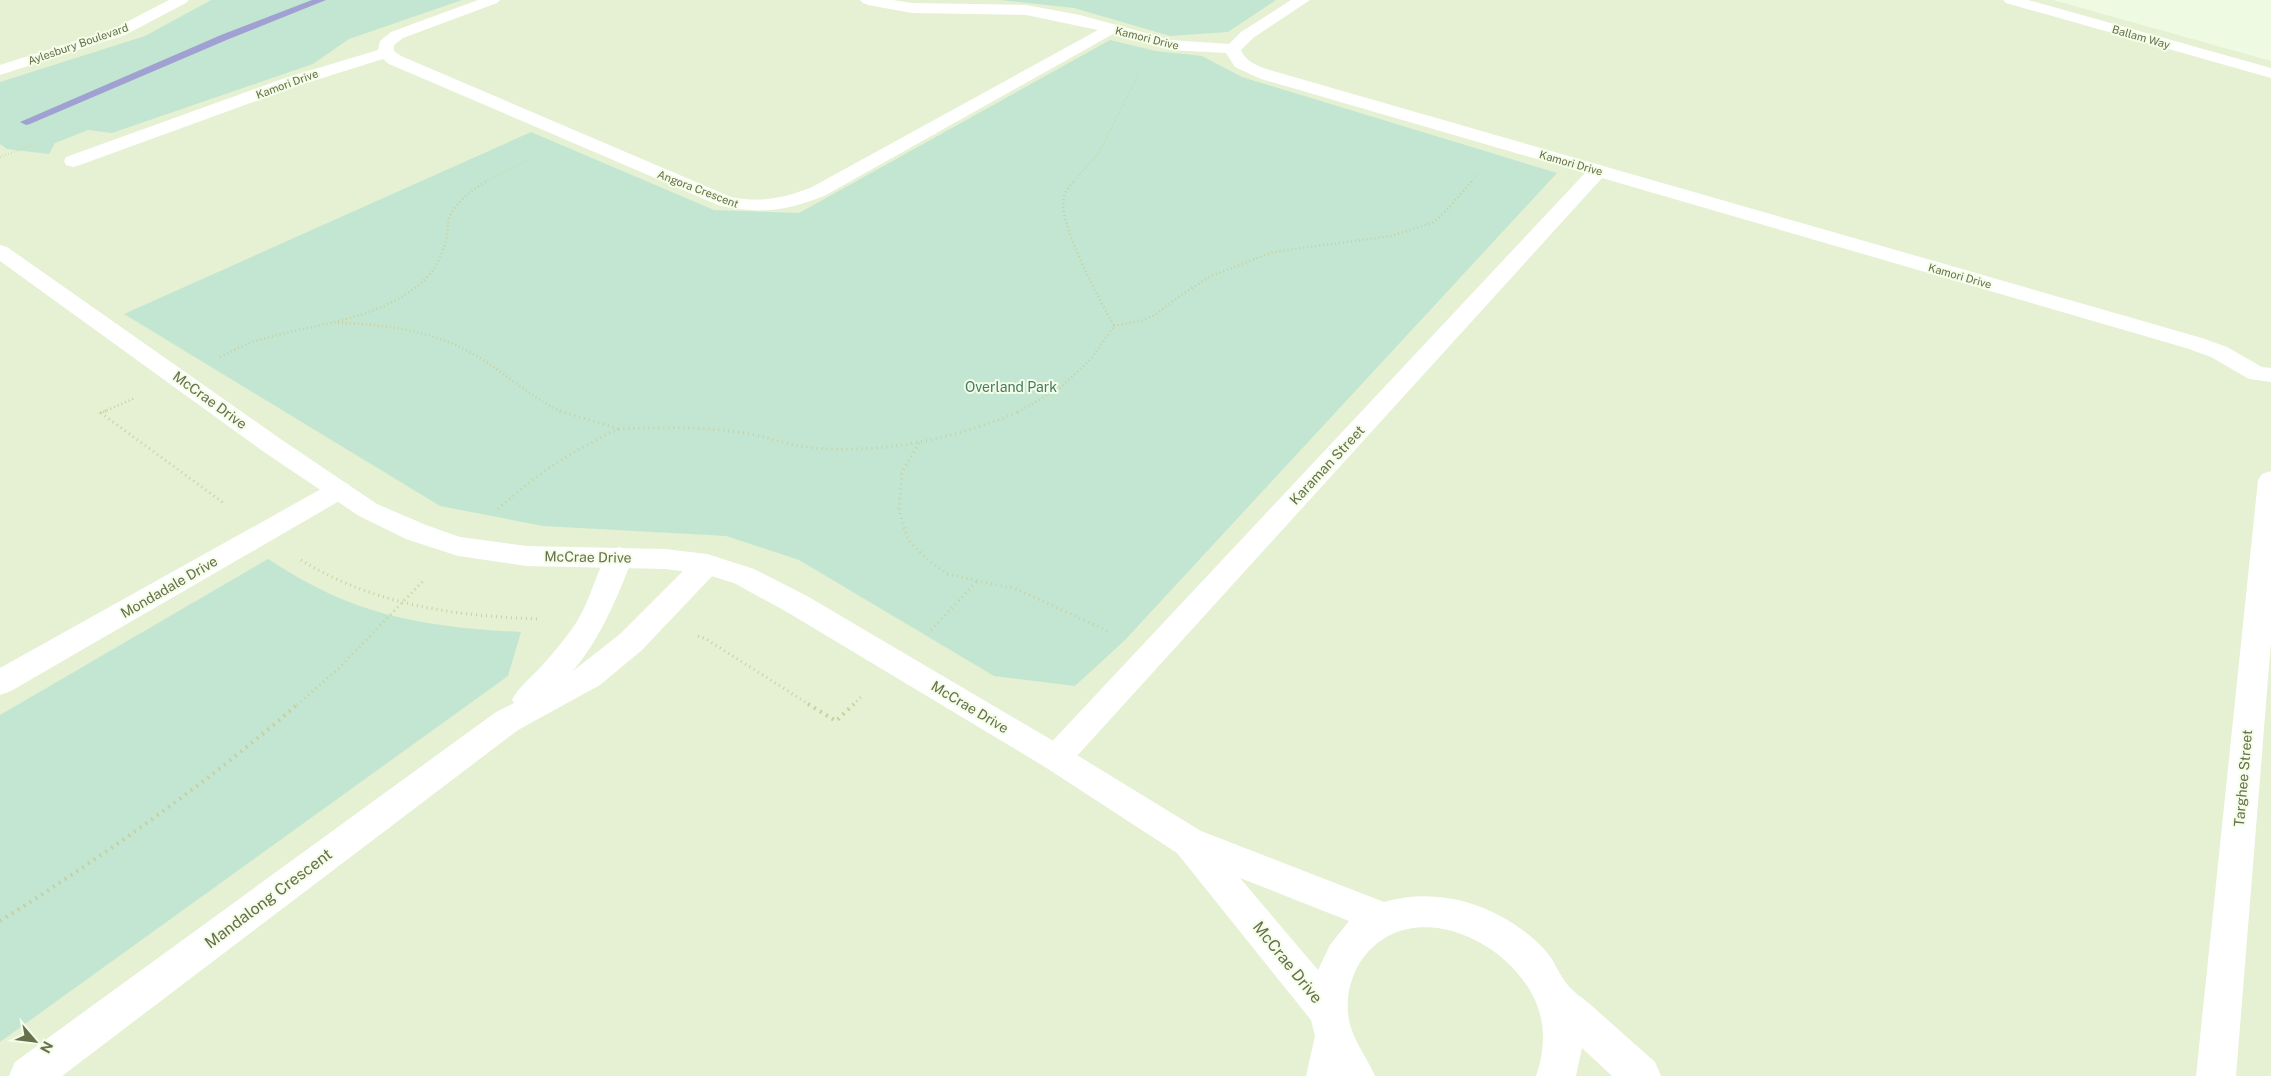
<svg xmlns="http://www.w3.org/2000/svg" width="2271" height="1076" font-family="'Public Sans',sans-serif">
<style>
.residential{fill:#e5f1d2}
.green{fill:#c3e6d2}
.lines{fill:none;stroke-linecap:round;stroke-linejoin:round}
.stream{fill:#a0a1d2;fill-rule:evenodd}
.path-far3{stroke:#c6d1a0;stroke-width:2;stroke-dasharray:0.5 2.5;stroke-linecap:butt}
.path-far2{stroke:#c6d1a0;stroke-width:2.5;stroke-dasharray:1 3;stroke-linecap:butt}
.path-far1{stroke:#c6d1a0;stroke-width:3;stroke-dasharray:1 4;stroke-linecap:butt}
.path{stroke:#c6d1a0;stroke-width:4;stroke-dasharray:2 5;stroke-linecap:butt}
.street{fill:#fff;fill-rule:evenodd}
.secondary{fill:#fff;fill-rule:evenodd}
.labels{text-anchor:middle;stroke-width:4;stroke-linejoin:round;paint-order:stroke}
.far-street-label{font-size:11px;fill:#686f4b;stroke:#f4fde8}
.park-label{font-size:14px;fill:#477a63;stroke:#f4fde8}
.street-label{font-size:14px;fill:#686f4b;stroke:#f4fde8}
.near-street-label{font-size:16px;fill:#686f4b;stroke:#f4fde8}
</style>
<rect width="100%" height="100%" fill="#effae3"/>
<path class="residential" d="M0 0H2053L2271 61V1076H0Z"/>
<path class="green" d="M211 0H462L349 39 313 64 112 133 88 130 55 143 49 154 7 149 0 144V82L145 36Z
M1000 0H1276L1228 32 1170 36 1074 8Z
M1110 40 1156 51 1202 56 1242 77 1557 173 1125 640 1075 686 994 676 799 560 726 536 543 526 440 506 124 314 531 132 714 210 799 213Z
M268 559C283 568 298 578 314 586 377 620 451 629 521 632L508 676 0 1042V715Z"/>
<g class="lines">
<path class="stream" d="M312 0H326L229 39 30 124 26 125 20 122 221 35Z"/>
<path class="path-far3" d="M0 157 35 144
M485 182 530 159
M1073 182 1098 154 1138 75
M1471 182 1478 174"/>
<path class="path-far2" d="M338 323C385 324 434 331 475 355 506 373 530 397 562 412
M1114 326 1140 321 1155 315 1178 297 1211 276 1273 252 1391 236 1432 223 1445 212 1472 181
M220 357C234 350 247 343 262 339 315 324 379 320 422 282 436 271 443 253 447 236 448 229 447 220 451 214 459 199 474 189 487 181
M103 412 135 398
M1018 412 1060 388 1090 360 1114 326C1101 302 1056 221 1064 197 1066 190 1070 185 1075 181"/>
<path class="path-far1" d="M106 411 101 413 225 504
M560 411 619 429
M919 443 902 472 899 510 908 540 928 560 947 574 1016 589 1110 632
M498 509C528 482 560 458 597 440 603 436 610 432 617 430 627 427 637 429 647 428 680 427 712 428 745 433 768 437 791 446 815 448 886 454 955 438 1021 411
M301 560C374 605 455 616 539 619
M931 630 978 580
M698 636 706 639 810 705
M297 705 340 667 425 579
M853 705 863 695"/>
<path class="path" d="M808 704 836 721 854 704
M0 921C104 856 206 784 298 704"/>
<path class="street" d="M169 0H189L186 3 125 35 0 75V65L113 29Z
M478 0H500L497 3 403 38 394 45V51L401 56 731 197C760 203 785 198 812 187L1098 30 1026 15 912 13 868 5 863 3 860 0H893L912 3 1026 5 1080 15 1171 40 1229 44 1241 32 1291 0H1310L1253 38 1241 50C1246 63 1261 67 1273 71L2202 338 2227 347 2262 367 2271 368V382L2249 379 2211 357 2186 348 1602 178 1067 767 1056 771 1045 767 1040 758 1045 749 1585 173 1261 79 1235 67 1226 53 1170 50 1113 34 826 195C787 211 759 215 718 205L389 64 383 59 297 86 80 165 73 167 66 165 64 161 66 157 285 78 378 50 380 41 391 32Z
M2003 0H2028L2271 68V78L2006 3Z
M2271 471V642L2236 1076H2196L2258 480 2262 474Z
M339 481 348 484 352 490 348 496 11 691 0 695V668L330 484Z
M619 547 629 550 633 557C617 598 602 636 573 671L620 634 697 557 707 554 717 557 721 564 717 571 642 650 600 685 518 730 62 1076H9L15 1062 496 712 514 703 512 700C518 688 528 680 537 671 550 657 563 642 574 626 590 603 595 574 609 550Z"/>
<path class="secondary" d="M0 245 7 247 282 440 377 504 426 525 460 537 527 546 665 549 707 554 754 569 807 596 1067 749 1201 831 1384 902C1441 885 1504 907 1544 949 1554 959 1558 973 1567 984 1573 992 1584 999 1592 1006 1613 1025 1634 1043 1655 1062L1661 1076H1612L1582 1048 1576 1076H1536C1544 1054 1546 1028 1537 1005 1513 943 1418 896 1367 953 1353 969 1346 992 1348 1013 1350 1037 1366 1055 1375 1076H1306L1315 1036 1311 1020 1177 853 1045 767 787 612 734 583 705 574 665 569 527 566 458 556 406 539 359 516 264 452 0 261ZM1240 878 1349 921 1330 945 1318 970Z"/>
</g>
<g class="labels">
<g class="far-street-label">
<text transform="translate(2141 37) rotate(16)" y="4">Ballam Way</text>
<text transform="translate(1147 38) rotate(14)" y="4">Kamori Drive</text>
<text transform="translate(78 44) rotate(-19)" y="4">Aylesbury Boulevard</text>
<text transform="translate(287 84) rotate(-20)" y="4">Kamori Drive</text>
<text transform="translate(1571 163) rotate(16)" y="4">Kamori Drive</text>
<text transform="translate(698 189) rotate(21)" y="4">Angora Crescent</text>
<text transform="translate(1960 276) rotate(16)" y="4">Kamori Drive</text>
</g>
<g class="park-label">
<text x="1011" y="392">Overland Park</text>
</g>
<g class="street-label">
<text transform="translate(210 400) rotate(36)" y="5">McCrae Drive</text>
<text transform="translate(1327 465) rotate(-47)" y="5">Karaman Street</text>
<text transform="translate(588 557) rotate(1)" y="5">McCrae Drive</text>
<text transform="translate(169 587) rotate(-30)" y="5">Mondadale Drive</text>
<text transform="translate(970 707) rotate(31)" y="5">McCrae Drive</text>
<text transform="translate(2243 778) rotate(-85)" y="5">Targhee Street</text>
</g>
<g class="near-street-label">
<text transform="translate(268 898) rotate(-37)" y="6">Mandalong Crescent</text>
<text transform="translate(1288 962) rotate(51)" y="6">McCrae Drive</text>
</g>
</g>
<g transform="translate(35 1041) rotate(118)" stroke="#f4fde8" stroke-width="4" paint-order="stroke">
<path d="M0-4L9 19L0 12L-9 19Z" fill="#686f4b"/>
<text y="-8" font-size="14" font-weight="bold" text-anchor="middle" fill="#686f4b">N</text>
</g>
</svg>
